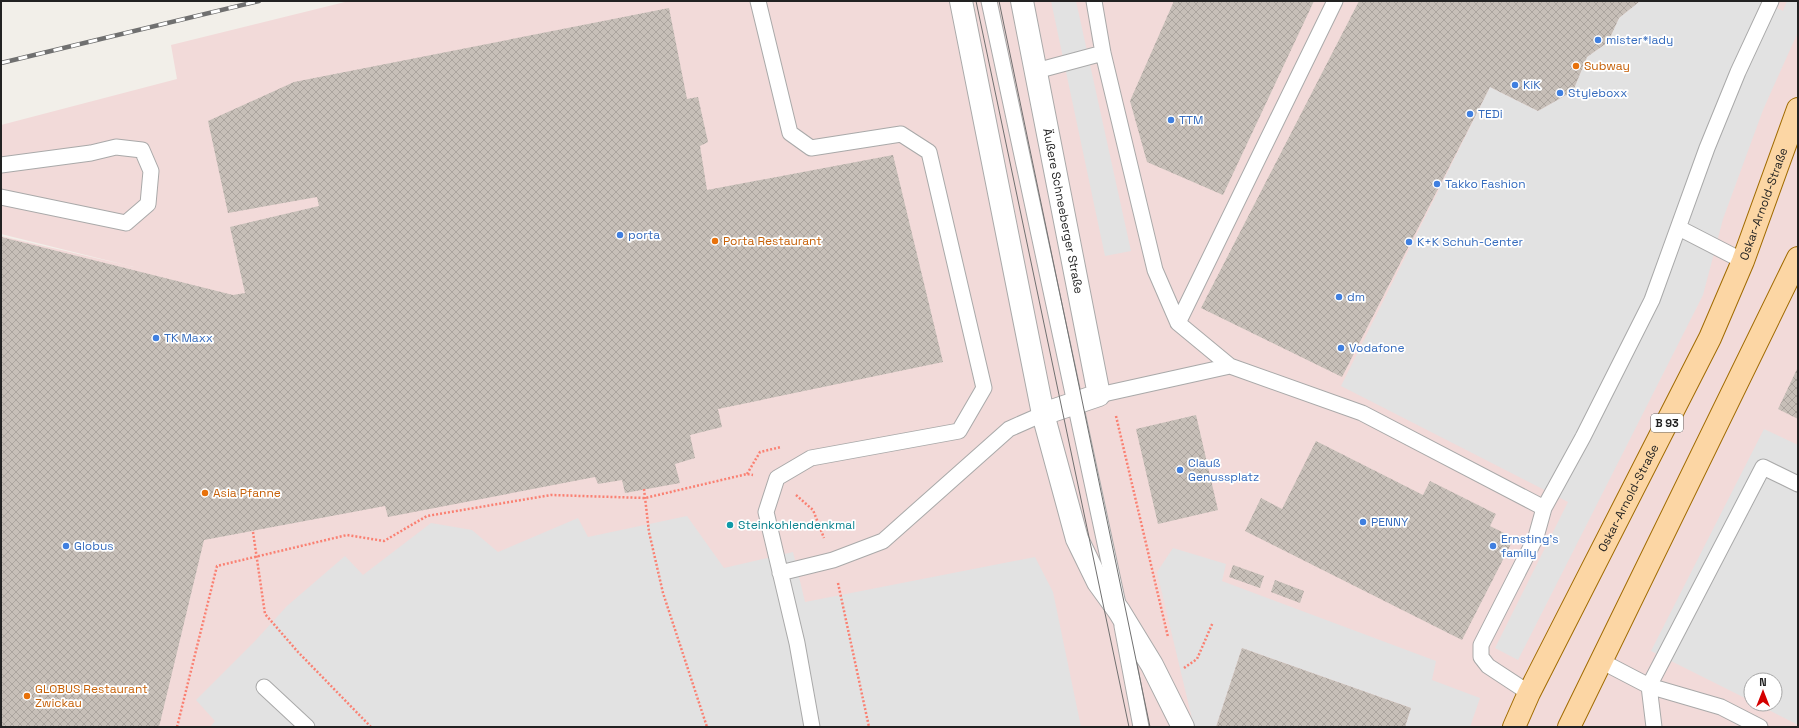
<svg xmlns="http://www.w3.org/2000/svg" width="1799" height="728" font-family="'Space Grotesk',sans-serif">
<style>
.commercial{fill:#f2dad9;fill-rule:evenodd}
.parking{fill:#e2e2e2}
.building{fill:url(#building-cross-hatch)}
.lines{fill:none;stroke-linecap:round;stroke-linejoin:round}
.lane-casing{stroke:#a9a9a9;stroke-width:17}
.street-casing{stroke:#a9a9a9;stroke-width:24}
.primary-casing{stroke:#a06b00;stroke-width:24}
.path{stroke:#fa8072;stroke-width:2.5;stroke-dasharray:2 2;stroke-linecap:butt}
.lane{stroke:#fff;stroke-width:15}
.street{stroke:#fff;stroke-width:22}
.primary{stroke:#fcd6a4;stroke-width:22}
.tram{stroke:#707070;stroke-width:1}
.rail-casing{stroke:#707070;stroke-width:4.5}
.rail{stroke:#fff;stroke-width:3;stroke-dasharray:9;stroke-linecap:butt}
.shop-dot{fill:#3f7fe0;stroke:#fff;stroke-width:1.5}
.food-dot{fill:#e8710a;stroke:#fff;stroke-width:1.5}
.culture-dot{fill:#0f9aa8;stroke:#fff;stroke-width:1.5}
.labels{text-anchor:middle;stroke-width:3.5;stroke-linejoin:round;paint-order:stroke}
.shield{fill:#fff;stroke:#646464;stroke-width:1}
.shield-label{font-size:11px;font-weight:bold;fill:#222}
.shop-label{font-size:12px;fill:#366cbe;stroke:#fff;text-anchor:start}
.food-label{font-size:12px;fill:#c56008;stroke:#fff;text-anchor:start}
.street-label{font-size:12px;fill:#222;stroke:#fff}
.culture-label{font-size:12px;fill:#0d838f;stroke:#fff;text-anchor:start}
</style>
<defs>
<pattern id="building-cross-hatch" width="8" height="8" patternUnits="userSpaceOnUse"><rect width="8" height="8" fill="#c7bfb8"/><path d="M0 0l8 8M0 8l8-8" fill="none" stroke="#aba49e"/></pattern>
</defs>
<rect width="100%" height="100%" fill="#f2efe9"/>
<path class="commercial" d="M349 1H1798V727H1V236L134 267 1 234V125L177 79 171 45ZM1751 680H1775V704H1751Z"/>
<path class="parking" d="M1051 1H1076L1131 251 1105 256Z
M1640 1H1764L1783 11 1787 1H1798V32L1763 110 1723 219 1703 295 1518 660 1495 648 1568 502 1341 386 1490 87 1538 111 1573 91 1587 57 1608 42 1619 18Z
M1764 429 1798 445V725L1757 704H1775V680H1751V701L1651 651Z
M687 516 724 568 793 552 805 602 1035 557 1053 592 1081 727H210L215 721 196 700 255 641 287 606 345 556 363 575 431 523 472 530 498 552 578 518 588 537Z
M1173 548 1226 564 1222 581 1436 661 1432 680 1480 698 1470 727H1405L1411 708 1242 648 1216 727H1194L1157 572Z"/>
<path class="building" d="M1174 1H1314L1223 195 1147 162 1130 101Z
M1359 1H1640L1619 18 1608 42 1587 57 1573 91 1538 111 1490 87 1342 377 1201 308Z
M669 8 687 99 698 97 708 142 700 146 707 190 893 155 943 362 718 409 722 427 690 435 695 458 675 464 680 483 625 493 622 480 598 484 595 477 388 517 385 506 204 540 159 727H1V237L233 295 245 293 230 227 319 206 317 197 228 213 208 121 294 82Z
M1798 367V419L1778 409Z
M1196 415 1218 510 1158 524 1136 429Z
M1316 441 1423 495 1430 481 1496 514 1490 526 1514 538 1462 640 1245 531 1261 498 1282 509Z
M1233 565 1264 576 1260 588 1229 577Z
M1275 580 1304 591 1300 603 1271 592Z
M1242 648 1411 708 1405 727H1216Z"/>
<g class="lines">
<g class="lane-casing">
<path id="lane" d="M758 1 790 133 811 148 901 134 929 152 984 388 959 431 811 458 777 478 766 512 797 643 812 727
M989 1 1118 604
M1094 1 1103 53 1155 270 1178 323
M1335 1 1178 323 1230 366 1362 413 1544 508 1583 437 1652 300 1707 148 1738 72 1771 1
M1036 71 1103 53
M1 165 91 153 116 147 142 150 151 171 148 204 126 223 1 197
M1679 228 1743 261
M1099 395 1230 366
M780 573 833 560 883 541 1009 429 1043 414
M1122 626 1141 727
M1601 661 1649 686 1721 707 1760 727
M264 687 307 727
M1529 693 1488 666 1481 657V645L1536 537 1544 508
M1654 727 1649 686 1763 467 1798 484"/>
</g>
<g class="street-casing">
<g id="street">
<path d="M961 1 1043 414 1077 539 1098 582 1119 611 1152 665 1183 727"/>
<path id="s1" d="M1022 1 1099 395 1043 414"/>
</g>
</g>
<g class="primary-casing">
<g id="primary">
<path id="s2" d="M1514 727 1529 693 1710 338 1743 261 1798 109"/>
<path d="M1569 727 1798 258"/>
</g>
</g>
<path class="path" d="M1116 416 1168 637
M747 474 760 452 781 447
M644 489 649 532 663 593 707 727
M796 495 813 510 824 538
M253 532 265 614 298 652 371 727
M838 583 869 727
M1184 668 1197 659 1213 622
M177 727 217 566 347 535 384 541 427 516 551 495 645 498 747 474 753 475"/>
<use href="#lane" class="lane"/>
<use href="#street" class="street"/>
<use href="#primary" class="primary"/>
<path class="tram" d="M976 1 1129 727
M999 1 1150 727"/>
<g class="rail-casing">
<path id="rail" d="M1 63 259 1"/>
</g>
<use href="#rail" class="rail"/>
</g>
<g class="shop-dot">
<circle cx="1598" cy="40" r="4"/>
<circle cx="1515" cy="85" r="4"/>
<circle cx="1560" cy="93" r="4"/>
<circle cx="1470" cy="114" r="4"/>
<circle cx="1171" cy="120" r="4"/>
<circle cx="1437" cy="184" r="4"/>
<circle cx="620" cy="235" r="4"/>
<circle cx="1409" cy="242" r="4"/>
<circle cx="1339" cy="297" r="4"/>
<circle cx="156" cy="338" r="4"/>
<circle cx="1341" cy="348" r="4"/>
<circle cx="1180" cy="470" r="4"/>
<circle cx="1363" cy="522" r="4"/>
<circle cx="66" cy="546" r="4"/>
<circle cx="1493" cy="546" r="4"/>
</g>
<g class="food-dot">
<circle cx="1576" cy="66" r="4"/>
<circle cx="715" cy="241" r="4"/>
<circle cx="205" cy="493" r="4"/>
<circle cx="27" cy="696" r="4"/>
</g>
<circle class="culture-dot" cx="730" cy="525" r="4"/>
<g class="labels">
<rect class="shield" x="1651" y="414" width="32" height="18" rx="3"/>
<g class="shield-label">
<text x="1667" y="427">B 93</text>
</g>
<g class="shop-label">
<text x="1606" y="44">mister*lady</text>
<text x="1523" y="89">KiK</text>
<text x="1568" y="97">Styleboxx</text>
<text x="1478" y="118">TEDi</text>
<text x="1179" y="124">TTM</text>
<text x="1445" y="188">Takko Fashion</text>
<text x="628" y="239">porta</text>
<text x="1417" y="246">K+K Schuh-Center</text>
<text x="1347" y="301">dm</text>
<text x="164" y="342">TK Maxx</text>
<text x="1349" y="352">Vodafone</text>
<text x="1188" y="467">Clauß<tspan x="1188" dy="14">Genussplatz</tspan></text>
<text x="1371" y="526">PENNY</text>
<text x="1501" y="543">Ernsting's<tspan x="1501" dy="14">family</tspan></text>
<text x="74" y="550">Globus</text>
</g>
<g class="food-label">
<text x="1584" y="70">Subway</text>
<text x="723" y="245">Porta Restaurant</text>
<text x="213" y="497">Asia Pfanne</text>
<text x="35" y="693">GLOBUS Restaurant<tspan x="35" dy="14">Zwickau</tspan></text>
</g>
<g class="street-label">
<text dy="4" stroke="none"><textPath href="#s2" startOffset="580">Oskar-Arnold-Straße</textPath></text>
<text dy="4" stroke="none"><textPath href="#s1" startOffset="214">Äußere Schneeberger Straße</textPath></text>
<text dy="4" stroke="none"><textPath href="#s2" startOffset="256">Oskar-Arnold-Straße</textPath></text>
</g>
<g class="culture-label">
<text x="738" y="529">Steinkohlendenkmal</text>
</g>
</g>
<rect width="1799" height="728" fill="none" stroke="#222222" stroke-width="4"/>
<g transform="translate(1763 692)"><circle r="19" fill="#ffffff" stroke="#a7a7a7"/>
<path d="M0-3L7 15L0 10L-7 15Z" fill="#d40000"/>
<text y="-6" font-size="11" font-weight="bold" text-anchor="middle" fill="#222222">N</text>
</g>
</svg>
